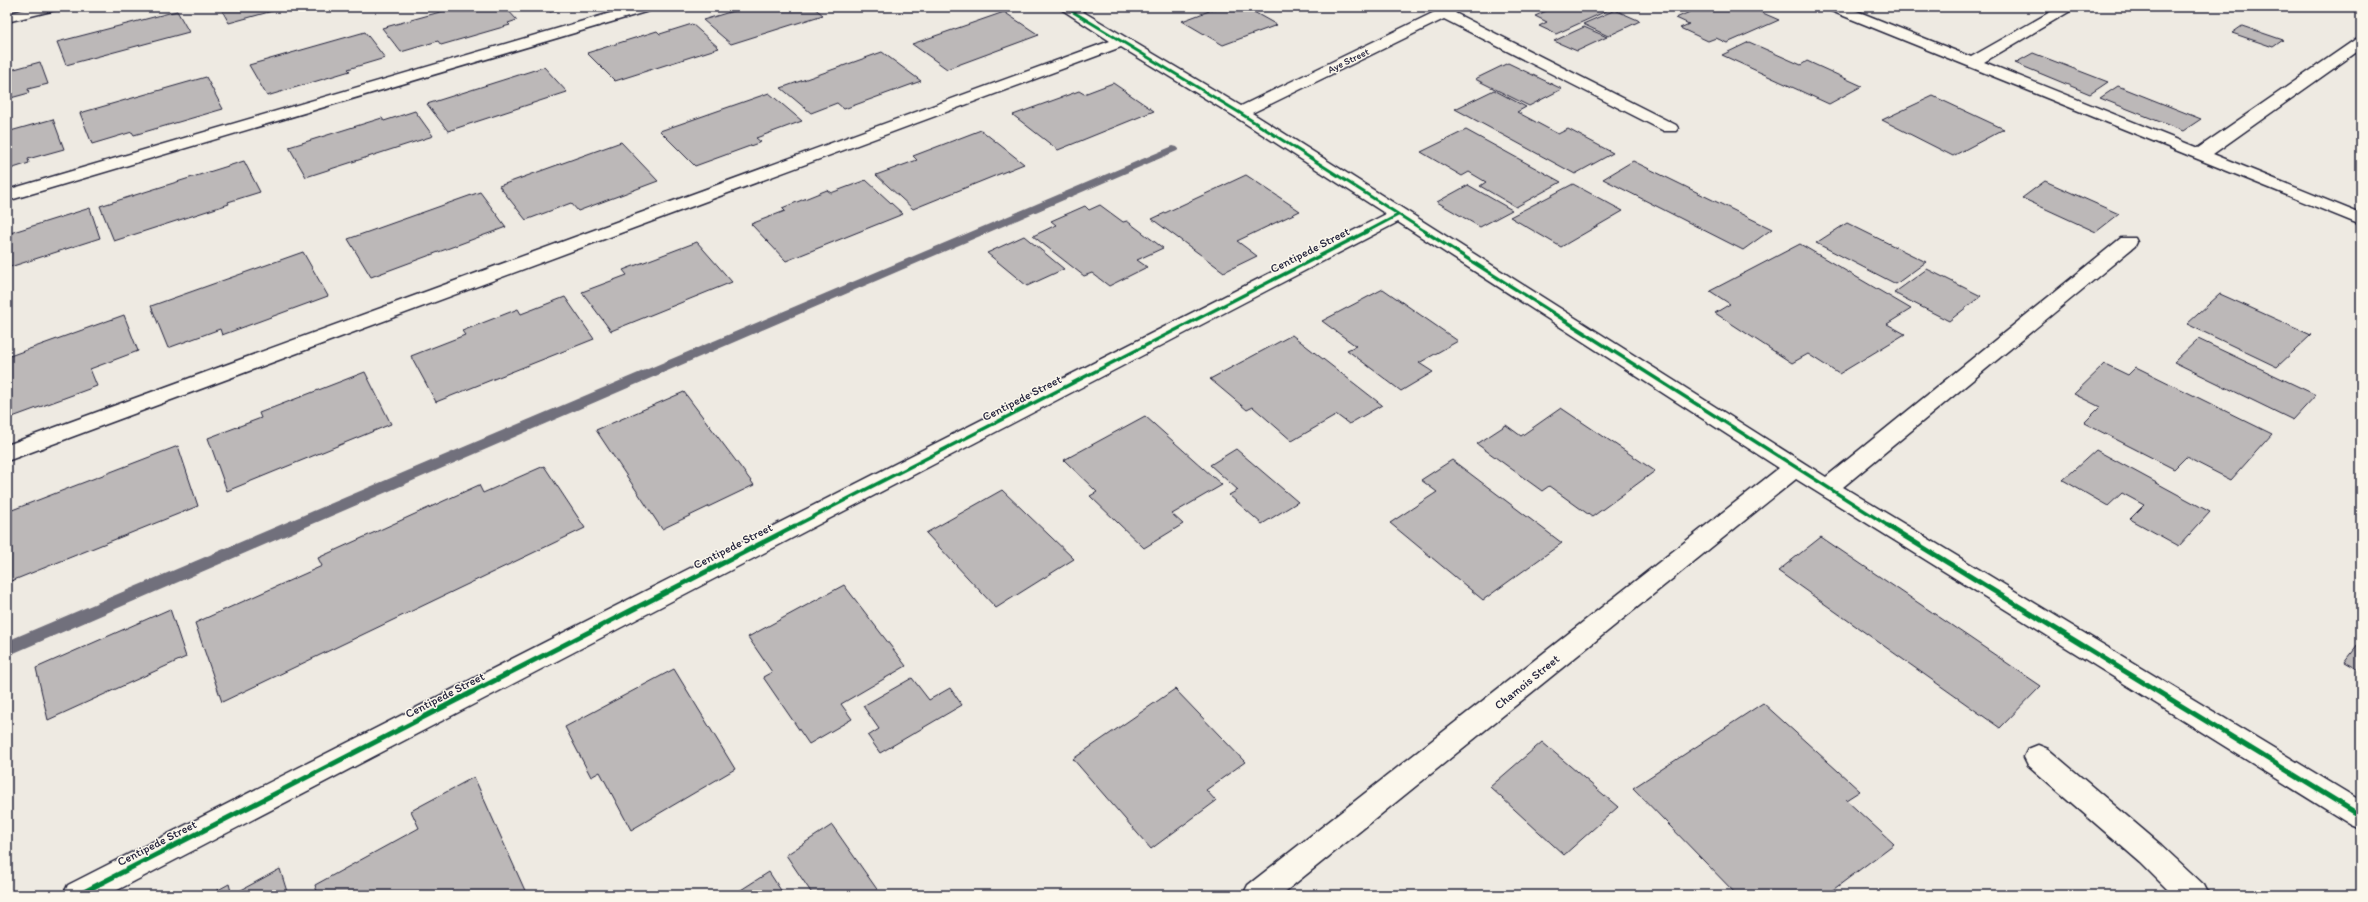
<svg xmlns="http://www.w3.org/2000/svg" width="2368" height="902" font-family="Itim,sans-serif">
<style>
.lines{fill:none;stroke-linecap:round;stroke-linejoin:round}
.stream{fill:#716f7c;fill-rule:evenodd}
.building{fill:#bcb8b8;stroke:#22223b}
.minor-casing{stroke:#22223b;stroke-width:3}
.minor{fill:#fbf7ec;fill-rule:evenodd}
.cycleway-far2-casing{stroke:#fbf7ec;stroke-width:5}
.cycleway-far1-casing{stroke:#fbf7ec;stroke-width:6}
.cycleway-casing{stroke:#fbf7ec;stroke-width:8}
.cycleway-far2{stroke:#00873e;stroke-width:3}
.cycleway-far1{stroke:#00873e;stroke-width:3.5}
.cycleway{stroke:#00873e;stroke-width:5}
.labels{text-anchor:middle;stroke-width:3;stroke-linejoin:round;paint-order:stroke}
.far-street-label{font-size:10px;fill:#22223b;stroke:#fbf7ec}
.street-label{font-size:12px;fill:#22223b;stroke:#fbf7ec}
</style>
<rect width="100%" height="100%" fill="#eeeae2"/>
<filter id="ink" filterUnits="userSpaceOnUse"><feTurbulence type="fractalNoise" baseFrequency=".025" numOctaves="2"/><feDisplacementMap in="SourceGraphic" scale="8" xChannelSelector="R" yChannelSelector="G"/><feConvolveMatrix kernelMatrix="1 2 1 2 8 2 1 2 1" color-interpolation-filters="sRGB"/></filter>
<g filter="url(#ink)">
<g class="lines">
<path class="stream" d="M1173 146 1177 147 1179 149 1177 151 7 656V641Z"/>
</g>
<path class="building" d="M220 7H287L229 23Z
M458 7H505L517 20 508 23 510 25 441 45 438 41 401 52 382 28Z
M545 7H569L550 12Z
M737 7H813L823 15 731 44 703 20 740 9Z
M1220 7H1245L1277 25 1223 45 1182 21Z
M1555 7H1615L1556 34 1539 26 1547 22 1535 16Z
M1701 7H1749L1779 20 1727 43 1716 38 1708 41 1680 28 1689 24 1676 18Z
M2342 7H2361L2356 11Z
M1615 10 1640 21 1608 36 1583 24Z
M177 11 189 32 66 65 57 42Z
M1004 12 1039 35 947 69 912 44Z
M692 24 719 48 615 81 587 53 657 31 660 34Z
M2242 26 2283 40 2273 47 2232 33Z
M1584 27 1607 37 1577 51 1554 41Z
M365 32 385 58 348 69 350 71 267 96 249 65Z
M1749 42 1801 65 1807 61 1862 86 1829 104 1722 55Z
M882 52 921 81 844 109 837 103 811 113 781 88Z
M2033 53 2108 82 2090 94 2015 63Z
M40 62 48 84 28 89 29 93 7 99V71Z
M1508 63 1562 89 1529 106 1475 79Z
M544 67 567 92 448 131 427 104Z
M206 77 223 109 134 135 132 132 92 144 80 113Z
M1113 83 1154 111 1058 150 1013 115 1079 91 1084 94Z
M2118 86 2201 119 2183 131 2100 98Z
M1494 90 1526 107 1517 112 1558 134 1568 129 1613 153 1575 174 1455 109Z
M769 93 802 121 756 138 761 142 695 166 660 131Z
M1933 96 2004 129 1953 156 1882 120Z
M415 111 433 136 306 177 289 147 382 118 384 121Z
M53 119 64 149 28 159 29 163 7 170V132Z
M981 130 1024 164 913 209 876 175 917 160 913 156Z
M1466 130 1561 182 1516 207 1480 186 1486 182 1469 172 1462 176 1421 152Z
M621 142 658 181 578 211 571 203 526 220 499 186Z
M244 161 260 192 228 202 229 204 114 241 100 206Z
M1633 161 1772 229 1743 250 1603 179Z
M1246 175 1300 211 1237 241 1257 256 1224 272 1152 219Z
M866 180 903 214 786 261 751 224 785 211 782 208 827 190 831 193Z
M2045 181 2119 214 2096 232 2022 198Z
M1573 184 1623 211 1561 247 1510 217Z
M1468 185 1512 210 1480 227 1437 202Z
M480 192 506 227 371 277 348 239Z
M1100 205 1123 222 1127 221 1163 248 1137 260 1147 267 1109 286 1092 273 1084 276 1033 236 1056 225 1051 221 1085 206 1089 210Z
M90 208 100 238 7 268V234Z
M1847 223 1926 262 1896 284 1816 243Z
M1024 236 1064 269 1027 286 987 253Z
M697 242 732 282 611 331 582 292 627 275 623 270Z
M1800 244 1911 309 1887 324 1905 334 1839 374 1808 354 1792 363 1715 313 1730 304 1710 291Z
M303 252 328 296 222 335 220 329 168 348 151 306Z
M1927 269 1981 296 1949 321 1894 293Z
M1383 289 1458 341 1419 363 1433 372 1401 391 1347 350 1356 346 1322 321Z
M2220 294 2311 335 2277 367 2187 324Z
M565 297 594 339 436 402 411 356 465 335 462 331 518 309 521 314Z
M124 315 138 351 90 369 97 386 7 419V357Z
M1292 335 1382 405 1349 424 1337 415 1292 441 1253 407 1247 410 1210 379Z
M2198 339 2316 395 2293 420 2174 362Z
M2105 364 2128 375 2136 367 2272 434 2231 480 2186 457 2174 469 2084 423 2100 407 2074 394Z
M365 372 391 424 227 491 208 438 261 418 259 413Z
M684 392 754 485 662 529 596 430Z
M1561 408 1655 471 1592 517 1549 486 1542 491 1477 444 1506 425 1521 436Z
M1145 416 1222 485 1172 514 1183 524 1144 548 1090 496 1097 492 1064 460Z
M178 446 198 506 9 582 7 571V512Z
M1236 449 1298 502 1262 524 1229 495 1238 490 1210 465Z
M2096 450 2210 512 2179 546 2130 519 2144 505 2122 493 2108 506 2063 480Z
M1452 460 1562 543 1483 600 1390 523 1437 492 1421 480Z
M544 466 585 528 222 702 195 623 322 566 318 558 479 485 483 493Z
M1002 490 1074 559 996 608 926 533Z
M1821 537 2041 686 2000 728 1778 571Z
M844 585 906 666 841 704 852 719 809 744 763 677 772 672 748 637Z
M170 609 186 657 48 720 36 668Z
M2361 641V671L2345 662Z
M674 669 735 769 631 830 600 772 591 777 565 727Z
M912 678 929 700 950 688 962 705 880 753 868 736 879 729 863 706Z
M1175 689 1245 762 1206 790 1216 801 1151 849 1073 759Z
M1763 703 1860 791 1846 800 1894 844 1826 895H1737L1633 788Z
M1542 742 1618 807 1564 855 1490 787Z
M474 777 527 895H318L315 885 419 828 411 811Z
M832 825 881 895H813L786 855Z
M280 869 288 895H232Z
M769 872 784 895H733Z
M229 884 232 895H209Z"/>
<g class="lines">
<g class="minor-casing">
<path id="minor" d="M33 7H57L55 10 7 22V14Z
M631 7H654L652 10 7 201V190Z
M1058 7H1075L1241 106 1445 7H1463L1455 13 1676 125 1678 128 1676 131H1664L1444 19 1252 113 1826 477 2121 238H2135L2137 242 2135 246 1843 487 2361 801V829L2351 825 1796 479 1281 895H1243L1248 885 1779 468 1398 222 108 895H63L68 885 1386 214 1234 116 1121 47 7 461V445L1110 41Z
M1827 7H1847L1971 57 2059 7H2077L1984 62 2198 148 2356 39 2361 37V49L2213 154 2361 214V225L1829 10Z
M2038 745 2048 749 2161 845 2204 885 2209 895H2173L2141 863 2028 765 2024 757 2028 749Z"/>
</g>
<use href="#minor" class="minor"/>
<g class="cycleway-far2-casing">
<path id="cycleway-far2" d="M1065 7 1240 113 1426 232
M1366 232 1398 215"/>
</g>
<g class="cycleway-far1-casing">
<path id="cycleway-far1" d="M1424 231 1890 527
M793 527 1368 231"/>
</g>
<g class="cycleway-casing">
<path id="cycleway" d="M1888 526 2361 816
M78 895 795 526"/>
</g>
<use href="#cycleway-far2" class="cycleway-far2"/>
<use href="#cycleway-far1" class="cycleway-far1"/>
<use href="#cycleway" class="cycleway"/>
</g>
</g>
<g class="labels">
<g class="far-street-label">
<text transform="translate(1348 60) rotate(-26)" y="4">Aye Street</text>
</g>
<g class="street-label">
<text transform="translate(1310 250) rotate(-27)" y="4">Centipede Street</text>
<text transform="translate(1022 398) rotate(-27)" y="4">Centipede Street</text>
<text transform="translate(733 546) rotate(-27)" y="4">Centipede Street</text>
<text transform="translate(1527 682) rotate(-39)" y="4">Chamois Street</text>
<text transform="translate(445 695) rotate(-27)" y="4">Centipede Street</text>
<text transform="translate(157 843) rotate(-27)" y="4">Centipede Street</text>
</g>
</g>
<rect width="2368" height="902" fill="none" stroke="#fbf7ec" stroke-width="24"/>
<rect x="12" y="12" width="2344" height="878" fill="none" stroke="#22223b" stroke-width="1.5" filter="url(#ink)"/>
</svg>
